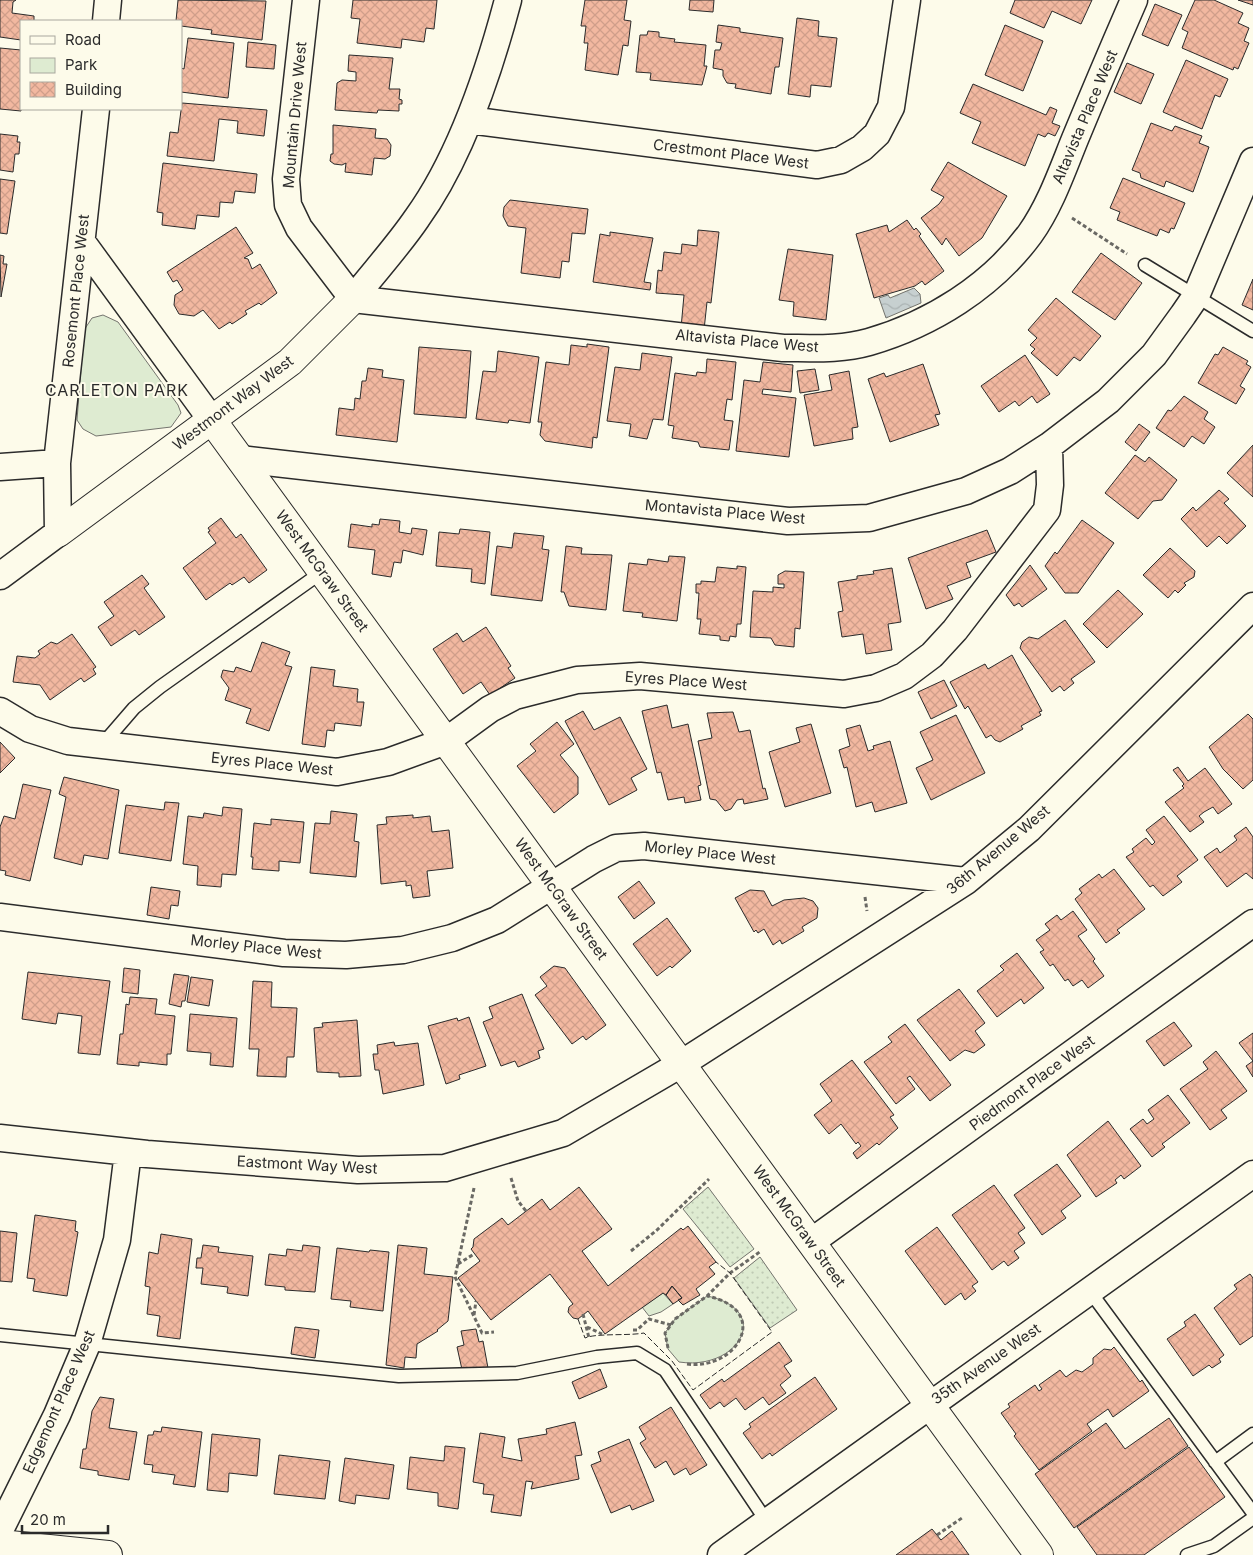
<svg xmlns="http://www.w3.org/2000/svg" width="1253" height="1555" font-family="Inter,sans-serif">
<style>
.grass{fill:url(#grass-dots);stroke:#74746e}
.green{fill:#deebd1;stroke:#74746e}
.water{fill:url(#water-waves);stroke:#74746e}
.building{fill:url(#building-cross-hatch);stroke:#2b2b2b}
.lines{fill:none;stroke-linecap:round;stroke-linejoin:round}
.service-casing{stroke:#2b2b2b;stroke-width:15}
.minor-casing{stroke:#2b2b2b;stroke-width:29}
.tertiary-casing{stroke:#2b2b2b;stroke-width:30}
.path{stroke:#6a6964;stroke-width:3;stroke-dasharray:4 2.5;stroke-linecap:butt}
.service{stroke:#fdfbea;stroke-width:12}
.minor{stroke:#fdfbea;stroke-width:26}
.tertiary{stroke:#fdfbea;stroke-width:28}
.fence{stroke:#2b2b2b;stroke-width:1;stroke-dasharray:6 2.5;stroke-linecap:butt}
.labels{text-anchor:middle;stroke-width:4;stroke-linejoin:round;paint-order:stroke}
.street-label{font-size:15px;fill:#2b2b2b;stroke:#fdfbea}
.neighbourhood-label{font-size:16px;letter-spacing:1px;fill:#2b2b2b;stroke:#fdfbea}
</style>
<defs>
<pattern id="grass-dots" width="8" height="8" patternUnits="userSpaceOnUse" patternTransform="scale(1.25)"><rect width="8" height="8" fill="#deebd1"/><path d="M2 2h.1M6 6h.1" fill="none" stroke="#bfcab4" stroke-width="1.8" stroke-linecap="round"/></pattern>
<pattern id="water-waves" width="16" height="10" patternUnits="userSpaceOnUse" patternTransform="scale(1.25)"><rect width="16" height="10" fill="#c7d0d0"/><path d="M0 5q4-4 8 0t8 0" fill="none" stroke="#abb3b3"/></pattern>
<pattern id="building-cross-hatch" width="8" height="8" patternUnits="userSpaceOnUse" patternTransform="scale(1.25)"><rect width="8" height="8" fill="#f2b8a0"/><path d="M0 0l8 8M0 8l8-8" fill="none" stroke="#d09e8a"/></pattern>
</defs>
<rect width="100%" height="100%" fill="#fdfbea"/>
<path class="grass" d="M708 1187 754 1249 730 1267 683 1209Z
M760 1257 797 1310 770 1328 734 1278Z"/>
<path class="green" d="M103 315 118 322 178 405 181 413 171 427 96 436 83 429 77 420 84 330 92 318Z
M663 1293 673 1304 661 1312 649 1316 642 1307Z
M707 1296C774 1310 739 1371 679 1362L668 1349 665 1333 675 1319Z"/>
<path class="water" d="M914 288 920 294 921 303 886 318 879 298 888 295 890 298Z"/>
<path class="building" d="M0 0H16L13 2 12 13 34 16V21H21V40L0 37Z
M178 0 266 1 262 40 211 34 212 30 181 26V21H176Z
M353 0H437L434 29 426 28 424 42 402 39 401 48 357 43 360 19 351 18Z
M585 0H627L624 20 631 21 628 46 623 45 618 75 585 70 588 43H584L586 26H581Z
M690 0H714L713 12 689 10Z
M1015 0H1092L1081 24 1052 11 1044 28 1010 13Z
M1195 0H1214L1243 13 1238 23 1249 28 1244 41 1249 43 1238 69 1234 67 1233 70 1182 48 1188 32 1182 29Z
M1238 0H1253V5Z
M1155 4 1182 15 1168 46 1142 35Z
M797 18 819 21 818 36 837 38 831 87 811 85 810 97 788 94Z
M718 25 740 28V32L783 38 779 67H775L771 94 735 88 736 84 727 83 723 76V70L713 68 715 50H720L722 43 716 42Z
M1005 25 1043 41 1023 91 985 75Z
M648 31 659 32V37L675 39 674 42 706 45 704 66H707L702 85 650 80 651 73 636 72 640 35H647Z
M188 38 234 43 228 98 181 92V68L184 69Z
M248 42 276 45 274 69 246 67Z
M0 48 21 50V111L0 109Z
M349 55 393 58 389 89H400L399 99 402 100V104H399V111L378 110 377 113 335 110 337 83 342 80 356 81V72L348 71Z
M1186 60 1228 79 1220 97 1215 95 1202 129 1163 112Z
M1127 63 1154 74 1141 104 1114 92Z
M973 84 1046 115 1050 107 1057 110 1052 123 1060 126 1055 136 1048 133 1045 137 1038 134 1025 166 972 143 981 122 960 113Z
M182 103 267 110 264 136 237 133 238 121 219 119 214 161 167 156 170 132 178 133Z
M1151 123 1172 131 1175 126 1202 136 1199 143 1209 147 1193 192 1166 181 1164 187 1141 178 1140 173 1132 170Z
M333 125 376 129 375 138 387 139 391 145 390 156 385 159 374 158 372 175 345 172 346 163 342 165 334 164 330 161 331 154H333Z
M0 134 18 136 17 142H20L19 154H15L13 172 0 170Z
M948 162 1007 196 982 238 959 256 946 238 942 245 921 218 939 204 944 197 931 190Z
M163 163 257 174 255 193 235 191 233 203 220 202 219 217 197 215 195 229 162 225 163 213 157 212Z
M1123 178 1185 203 1174 229 1171 228 1169 233 1160 229 1157 236 1117 220 1120 212 1110 208Z
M0 179 15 181 7 234 0 233Z
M510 200 588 209 585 234 572 233 569 262 562 261 560 278 521 273 526 228 508 226 503 216 504 207Z
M907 220 914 230 916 228 921 234 919 236 944 271 925 285 922 281 915 286 874 298 856 234 887 225 889 232Z
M236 227 253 253 244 258 248 259 252 269 260 264 277 293 261 305 259 303 245 311 247 314 232 324 230 322 219 329 203 310 194 316 179 314 174 305 175 295 183 290 177 280 173 282 167 272Z
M698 230 719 232 711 303 707 302 704 330 681 328 684 295 656 293 658 270 662 271 664 252 681 254 682 244 697 246Z
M610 232 653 238 644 282 651 283 650 290 593 282 600 234 610 236Z
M788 249 833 255 826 320 793 316 794 302 779 300Z
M1101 253 1142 283 1115 320 1072 292Z
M0 255 4 256 3 264H7L1 297Z
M1253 279V310L1242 305Z
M1056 298 1101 336 1080 361 1074 357 1057 376 1031 353 1035 349 1030 345 1037 338 1028 330Z
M587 344 609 347 597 438 593 437 592 448 545 441 540 435 542 422H538L546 362 569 365 571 345 587 347Z
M419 347 471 351 466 418 414 414Z
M1223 347 1248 361 1246 364 1251 367 1240 386 1245 389 1236 404 1198 383 1215 354 1218 355Z
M498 351 539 357 530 423 509 420 508 423 476 419 483 371 496 372Z
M642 353 672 357 663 420 653 419 647 439 629 436 631 424 607 421 615 367 640 370Z
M1025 355 1050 394 1037 403 1032 396 1019 406 1015 401 999 412 981 386Z
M707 359 736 362 732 400 727 399 724 420 733 421 729 450 700 447 698 442 672 438 674 426 668 425 675 373 696 376 697 372 706 373Z
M763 362 793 365 791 392 763 389 762 394 796 398 789 457 736 451 744 380 760 382Z
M923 364 940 414 935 415 939 425 890 442 868 379 884 373 886 377Z
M368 368 383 370 382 377 404 380 397 442 336 435 339 408 354 410 355 398 360 399 362 381H366Z
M815 369 819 390 800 393 797 371Z
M849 371 858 427 852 428 853 439 814 446 804 395 832 390 829 375Z
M1184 396 1208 412 1204 419 1215 427 1204 444 1192 436 1184 447 1156 428 1168 410 1171 411Z
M1139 424 1150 432 1136 451 1125 442Z
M1253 445V497L1227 473Z
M1135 455 1145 462 1149 457 1177 480 1162 500 1153 501 1138 519 1105 493Z
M1219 490 1229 499 1224 503 1246 526 1227 544 1219 536 1207 547 1181 519 1193 507 1196 511Z
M221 518 236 538 241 534 267 570 249 583 244 577 232 585 230 583 206 600 183 568 216 543 208 532 210 531 208 528Z
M380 519 400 521 399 532 411 534 412 528 427 530 423 555 403 550 401 563 394 562 391 577 372 574 375 550 348 547 351 524 372 527V524L379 525Z
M1082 520 1114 543 1078 593H1065L1045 566 1055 552 1057 554Z
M460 529 490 532 485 584 471 582 472 569 436 566 439 532 459 534Z
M987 530 996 552 966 563 971 577 947 586 953 599 926 609 908 558Z
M514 533 544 536 542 549 549 550 542 601 491 595 497 546 512 548Z
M566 546 582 548 581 554 612 555 606 610 569 606 564 592H561Z
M1170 548 1195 571 1194 577 1184 583 1186 585 1178 593 1175 590 1168 598 1143 575Z
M669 556 685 557 677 621 642 617 643 613 623 611 629 563 647 565 648 559 668 562Z
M1030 565 1047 589 1022 607 1019 603 1014 606 1006 595Z
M737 566 746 567 741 624H737L736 637 730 636 729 641 720 640V636L699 634 701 619H697L699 593H696V584H701V581L715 582 717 567 737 569Z
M892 568 901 622 888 624 892 650 866 654 863 634 842 637 838 612 843 611 838 582 857 579V576L874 574 873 571Z
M785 571 804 572 800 629 795 628 794 647 775 645 771 638 750 637 753 591 773 592V587L784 588V584H778V575Z
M142 575 149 584 144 588 165 617 139 635 135 630 111 646 98 627 114 616 104 602Z
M1118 590 1143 614 1107 648 1083 624Z
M1065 620 1095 662 1071 679 1074 683 1064 691 1060 686 1052 692 1020 648 1022 642 1029 637 1038 639Z
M486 627 511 666 508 668 515 678 490 695 481 682 463 694 433 649 457 633 463 642Z
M72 634 96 667 93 669 96 674 84 682 81 678 50 700 40 685 13 682 17 656 35 658 40 654 38 651 51 642 57 644Z
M262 642 290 652 285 665 292 667 269 731 246 723 251 709 225 700 229 688 221 677 223 670 234 672 236 667 251 672Z
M1012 655 1042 711 1039 712 1041 715 1021 726 1023 729 1000 742 995 740 991 735 986 738 968 706 965 709 950 682 985 664 988 669Z
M311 667 335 670 333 686 358 689 357 702H364L361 726 335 723 334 731 327 730 325 747 302 744Z
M944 680 957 706 931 719 918 692Z
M667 705 672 728 688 724 701 785 698 786 701 800 685 803 684 797 668 800 661 772 657 773 642 711Z
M583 711 594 730 620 717 647 769 631 778 637 790 609 805 565 721Z
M733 712 739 732 750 730 763 789 765 788 768 799 744 804 743 799 737 800 731 809 725 811 716 800 710 799 698 741 712 738 707 713Z
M1248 714 1253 719V780L1243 789 1223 769 1209 747Z
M956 715 985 773 931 800 916 768 933 760 920 732Z
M557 722 574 744 560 755 578 777V794L554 813 517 766 536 751 530 744Z
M811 724 831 793 785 807 769 752 800 742 796 728Z
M860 725 868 751 874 749 873 746 890 741 907 803 875 812 872 802 856 807 847 767 844 768 839 750 850 746 846 729Z
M0 742 15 758 0 773Z
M1178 767 1188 781 1205 768 1232 804 1218 814 1213 807 1204 812 1199 816 1204 822 1190 832 1165 802 1184 788 1182 786 1184 784 1173 770Z
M64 777 119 790 108 859 84 855 82 865 54 858 66 797 59 794Z
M23 784 51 790 30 881 5 875 6 871 0 870V827L4 816 15 819Z
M165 802 179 803 171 861 119 853 126 805 164 810Z
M223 807 242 809 236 875 222 874 221 887 197 885 198 866 183 864 188 816 203 818 204 813 222 816Z
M331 811 357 814 354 841 359 842 356 877 310 873 315 823 330 824Z
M413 815V818L430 816 432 832 449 830 453 868 427 871 430 896 413 898 411 885 406 886V881L381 884 377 825 387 824 386 817Z
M1164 816 1198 860 1177 876 1182 882 1163 896 1153 885 1150 887 1126 857 1134 852 1132 849 1146 838 1152 845 1155 842 1146 830Z
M271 819 304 822 300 863 279 861V871L252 869 253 857H251L254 823 271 825Z
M1246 827 1253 837V879L1246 873 1227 887 1204 857 1217 848 1220 853 1237 840 1234 836Z
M1114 869 1145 909 1117 930 1120 933 1106 943 1075 899 1082 893 1079 889 1099 874 1102 878Z
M639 881 655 903 634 919 618 897Z
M151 887 180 891 178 906 171 905 169 919 147 915Z
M750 890 764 891 772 906 784 900 804 898 813 901 818 908 817 918 802 927 804 931 782 944 780 940 773 945 764 929 758 933 756 930 754 932 735 898Z
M1073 911 1087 930 1078 936 1095 959 1093 961 1104 976 1088 988 1082 980 1073 986 1068 979 1065 981 1053 964 1050 966 1040 952 1044 950 1036 940 1050 930 1045 924 1057 915 1061 920Z
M667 918 691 951 672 968 670 966 657 976 633 944Z
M1017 953 1044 988 1024 1004 1021 999 997 1017 977 991 1004 970 1000 966Z
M554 966 565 968 606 1025 586 1040 583 1036 572 1044 535 995 547 986 540 977Z
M124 968 140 970 138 994 122 992Z
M28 972 110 981 100 1055 78 1053 82 1016 58 1013 56 1024 22 1019Z
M174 974 189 976 185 1001H182L181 1007 169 1004Z
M191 977 213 980 209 1006 187 1002Z
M253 981 272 982 271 1007 297 1008 294 1057H287L286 1077 257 1076 259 1049H249Z
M959 989 985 1023 975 1031 985 1045 974 1053 965 1050 950 1061 917 1020Z
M522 994 544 1049 538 1051 540 1058 518 1067 515 1061 501 1066 483 1022 493 1018 489 1007Z
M130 997 157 999 155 1014 175 1016 171 1054H167V1065L139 1062V1066L117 1064 120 1034H123L126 1004 129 1005Z
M190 1014 237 1018 233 1067 210 1065 211 1053 187 1051Z
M469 1017 486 1066 459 1075 460 1079 446 1084 428 1026 457 1018 458 1021Z
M357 1020 361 1076 339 1077V1073L317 1072 314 1028 323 1027 322 1023Z
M1174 1022 1192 1046 1164 1066 1146 1041Z
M905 1024 951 1085 930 1101 910 1076 907 1078 915 1089 896 1104 864 1062 892 1042 888 1037Z
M1253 1033V1077L1246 1066 1253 1061 1239 1043Z
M394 1042 395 1046 418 1043 424 1085 383 1094 379 1070H375L373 1054H378L377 1045Z
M1216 1051 1247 1091 1221 1110 1227 1118 1210 1130 1180 1089 1208 1069 1203 1062Z
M852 1060 894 1115 890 1117 898 1128 879 1145 877 1143 857 1159 853 1153 861 1146 858 1142 856 1144 841 1124 829 1134 814 1115 832 1101 820 1084Z
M1168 1095 1190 1123 1162 1144 1165 1147 1152 1157 1130 1129 1143 1119 1147 1124 1154 1119 1148 1110Z
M1108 1121 1141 1166 1124 1179 1121 1175 1115 1180 1117 1183 1096 1197 1067 1155Z
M1057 1164 1081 1196 1061 1211 1066 1218 1042 1235 1014 1195Z
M994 1185 1025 1228 1018 1233 1025 1243 1014 1251 1019 1258 1008 1266 1004 1261 992 1270 952 1215Z
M579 1187 612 1229 582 1251 608 1286 681 1228 683 1230 688 1226 716 1262 709 1267 715 1274 696 1289 700 1295 683 1305 678 1300 682 1298 672 1286 666 1295 663 1293 605 1334 588 1311 578 1319 573 1318 568 1312 569 1307 573 1304 550 1274 491 1320 458 1278 480 1261 471 1249 473 1247 474 1239 502 1218 508 1225 542 1199 550 1210Z
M35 1215 76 1221 75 1231 78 1232 67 1296 33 1291 35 1279 27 1278Z
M937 1227 978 1282 972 1286 976 1291 965 1300 961 1293 945 1305 905 1251Z
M0 1231 17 1233 12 1282 0 1281Z
M161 1234 192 1239 180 1339 157 1336 160 1316 147 1314 150 1287 145 1286 149 1252 158 1254Z
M203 1245 219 1247 218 1252 253 1256 248 1296 227 1293 228 1287 201 1284 203 1268H196L197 1258H201Z
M303 1245 320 1247 315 1292 285 1290V1287L265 1285 269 1254 286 1256 287 1249 302 1251Z
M398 1245 427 1248 424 1274 453 1277 448 1321 437 1330 438 1331 417 1344 416 1358 405 1357 404 1368 386 1365Z
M337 1248 369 1252 370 1250 389 1252 383 1311 350 1307 351 1301 331 1299Z
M1250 1274 1253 1278V1336L1240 1345 1214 1308 1237 1289 1234 1285Z
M672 1286 682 1298 673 1304 666 1295Z
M1195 1314 1224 1355 1219 1359 1221 1362 1212 1368 1209 1365 1193 1376 1167 1339 1186 1326 1184 1322Z
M295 1327 319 1330 315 1358 291 1354Z
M476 1329 479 1342 483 1341 488 1368 463 1374 457 1347 464 1345 461 1331Z
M779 1342 792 1361 784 1366 791 1376 780 1385 786 1393 769 1405 763 1397 745 1410 736 1398 724 1407 720 1402 710 1409 700 1395 722 1379 724 1382Z
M1114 1347 1140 1382 1142 1380 1149 1391 1113 1417 1108 1409 1087 1424 1092 1431 1039 1470 1014 1436 1016 1434 1001 1413 1010 1407 1008 1404 1035 1385 1039 1391 1042 1389 1039 1385 1060 1370 1066 1377 1076 1370 1082 1372 1093 1364V1358L1104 1349 1111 1350Z
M600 1369 607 1387 579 1399 572 1382Z
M815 1377 837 1409 772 1456 770 1453 762 1459 743 1433 751 1427 749 1424Z
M100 1397 114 1399 109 1428 137 1432 129 1480 98 1475V1471L80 1468 83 1449H86L92 1411Z
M671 1407 707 1465 690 1475 686 1468 674 1475 666 1461 655 1468 640 1443 646 1439 639 1427Z
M1169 1418 1188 1446 1074 1528 1035 1474 1106 1423 1125 1449Z
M575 1422 582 1455 575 1456 579 1479 531 1489 533 1482 526 1481 521 1516 491 1512 494 1495 483 1494 484 1484 473 1482 480 1433 505 1437 502 1457 522 1461 518 1439 547 1434 546 1429Z
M162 1427 202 1432 195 1487 173 1484 175 1475 152 1472 153 1465 144 1464 148 1435H153L154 1431 161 1432Z
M212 1434 260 1439 257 1476 229 1473 228 1492 207 1490Z
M629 1439 654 1501 632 1510 630 1505 611 1513 591 1465 601 1461 598 1452Z
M445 1446 465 1448 458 1509 438 1506V1493L407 1489 410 1457 444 1461Z
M1189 1447 1225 1497 1144 1555H1097L1077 1527Z
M279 1455 330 1461 325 1499 274 1494Z
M345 1458 394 1465 389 1499 356 1495 355 1504 339 1501Z
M932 1529 941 1540 952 1531 969 1555H896Z"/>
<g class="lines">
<g class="service-casing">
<path id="service" d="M1145 265 1253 331
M102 745 134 708 160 687 322 572
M1089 1290 1253 1513
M0 1335 399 1376 517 1373 597 1357 637 1353 665 1370 767 1522
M1215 1462 1253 1434
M1187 1555 1214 1546 1253 1518"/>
</g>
<g class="minor-casing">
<path id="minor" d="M306 0 286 179 288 205 299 228 353 299
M106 21 108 0
M469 120 817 165 841 160 862 148 877 134 891 107 907 0
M82 242 211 419
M353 299 783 348C812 348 841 350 869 342 931 324 991 287 1030 234 1050 206 1062 171 1075 139 1094 93 1114 46 1134 0
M353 299C374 272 398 246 417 218 461 157 489 72 508 0
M240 459 788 521 869 518 966 491 1010 471 1049 446 1108 401 1154 355 1183 315 1196 296 1253 161
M0 467 57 463
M0 576 58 533 57 463 96 109
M0 711 30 729 68 741 337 772 388 762 446 741 490 709 515 696 577 680 640 676 844 694 876 688 904 676 932 655 955 630 1047 510 1050 485 1049 446
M0 917 284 953 346 955 403 950 452 938 497 920 594 859 616 848 644 846 966 881
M0 1138 147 1154 358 1170 445 1168 563 1133 681 1064 966 881 1029 829 1253 606
M811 1242 1253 923
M0 1530 57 1415 87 1344 117 1240 128 1152
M721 1555 1253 1174"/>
</g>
<g class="tertiary-casing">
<path id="tertiary" d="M211 419 1039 1555
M58 533 290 362 353 299
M0 1544 108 1555"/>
</g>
<path class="path" d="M1072 218 1127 254
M865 897 867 911
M511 1178 518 1201 526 1211
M474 1188 455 1277 482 1333 494 1332
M631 1251 657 1230 709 1179
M458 1264 474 1254
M583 1314 589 1338
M474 1315 476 1301
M587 1327 602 1334
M633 1330H637L649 1319 671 1325
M668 1348 665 1333 675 1319 707 1296 730 1273 761 1251
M687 1364C737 1371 773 1310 707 1296
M937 1535 962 1518"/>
<use href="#service" class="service"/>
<use href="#minor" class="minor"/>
<use href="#tertiary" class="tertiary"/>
<path class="fence" d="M578 1319 585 1338C596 1333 628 1336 644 1333L672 1361 693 1390 772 1332 730 1273 716 1262"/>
</g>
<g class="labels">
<g class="street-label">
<text transform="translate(295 115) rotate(-85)" y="5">Mountain Drive West</text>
<text transform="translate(1085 117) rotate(-67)" y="5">Altavista Place West</text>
<text transform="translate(731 154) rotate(7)" y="5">Crestmont Place West</text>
<text transform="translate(76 291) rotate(-84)" y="5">Rosemont Place West</text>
<text transform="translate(747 341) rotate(5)" y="5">Altavista Place West</text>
<text transform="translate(233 403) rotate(-37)" y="5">Westmont Way West</text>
<text transform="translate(725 512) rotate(5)" y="5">Montavista Place West</text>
<text transform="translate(322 571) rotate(54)" y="5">West McGraw Street</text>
<text transform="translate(686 681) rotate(4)" y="5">Eyres Place West</text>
<text transform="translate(272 764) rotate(6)" y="5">Eyres Place West</text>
<text transform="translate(998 850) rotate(-40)" y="5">36th Avenue West</text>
<text transform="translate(710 853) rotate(6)" y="5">Morley Place West</text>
<text transform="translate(561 899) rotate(54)" y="5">West McGraw Street</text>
<text transform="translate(256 947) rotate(6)" y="5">Morley Place West</text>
<text transform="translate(1032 1083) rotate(-36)" y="5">Piedmont Place West</text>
<text transform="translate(307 1165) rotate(3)" y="5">Eastmont Way West</text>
<text transform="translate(799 1226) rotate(54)" y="5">West McGraw Street</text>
<text transform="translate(986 1364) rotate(-35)" y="5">35th Avenue West</text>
<text transform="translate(59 1402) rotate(-66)" y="5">Edgemont Place West</text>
</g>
<g class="neighbourhood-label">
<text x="117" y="396">CARLETON PARK</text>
</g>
</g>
<rect x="20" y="20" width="162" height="90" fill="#fdfbea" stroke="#a9a89e"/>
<rect x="30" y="36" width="25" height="8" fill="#fdfbea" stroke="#a9a89e"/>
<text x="65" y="45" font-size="15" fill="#2b2b2b">Road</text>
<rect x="30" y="58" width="25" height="15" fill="#deebd1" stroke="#a9a89e"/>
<text x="65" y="70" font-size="15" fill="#2b2b2b">Park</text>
<rect x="30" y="82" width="25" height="15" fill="url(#building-cross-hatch)" stroke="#a9a89e"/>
<text x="65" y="95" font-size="15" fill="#2b2b2b">Building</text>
<path d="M22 1525v8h86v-8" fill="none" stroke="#2b2b2b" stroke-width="2.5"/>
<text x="30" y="1525" font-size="15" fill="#2b2b2b" stroke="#fdfbea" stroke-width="4" paint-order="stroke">20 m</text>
</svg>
